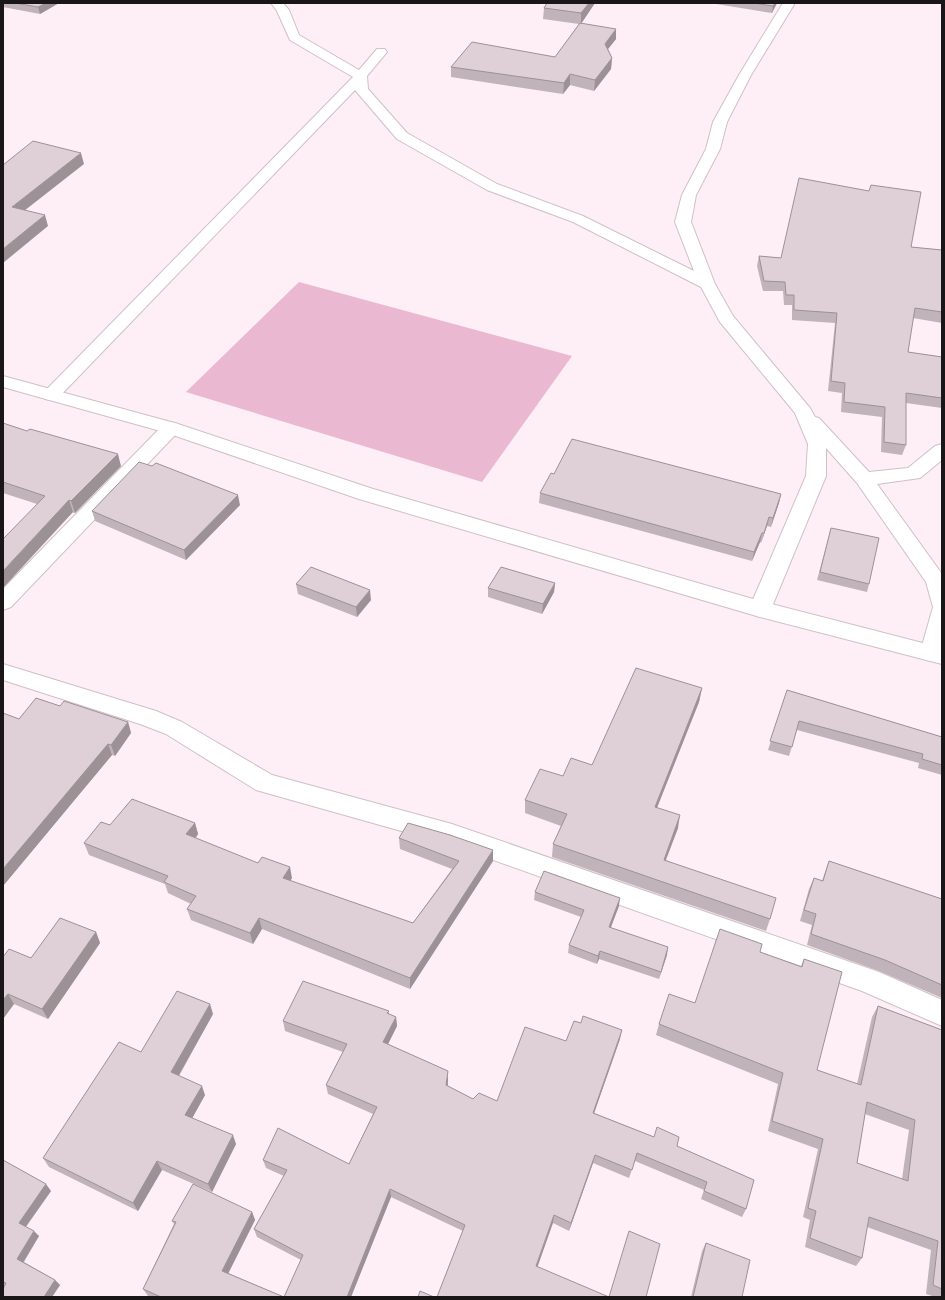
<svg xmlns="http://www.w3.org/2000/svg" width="945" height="1300" font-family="Lato,sans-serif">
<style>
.green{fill:#ebb8d1}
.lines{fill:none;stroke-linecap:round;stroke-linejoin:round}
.minor-casing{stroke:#cfc0c7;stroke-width:2}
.tertiary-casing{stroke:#cfc0c7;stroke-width:2}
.minor{fill:#fff;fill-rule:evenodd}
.tertiary{fill:#fff;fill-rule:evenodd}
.wall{fill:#c0b3b9;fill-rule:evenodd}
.shaded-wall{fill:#9c9296}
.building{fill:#dfd0d7;stroke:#9c9296;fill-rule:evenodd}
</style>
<rect width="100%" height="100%" fill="#feeef5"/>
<path class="green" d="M299 282 572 356 482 482 186 392Z"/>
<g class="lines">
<g class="minor-casing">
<path id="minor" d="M271 3H283L289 10 299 35 359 70 377 49H385L387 52 367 76 368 89 407 133 497 184 583 216 694 271 675 222 682 195 706 149 713 122 739 75 783 3H795L751 75 727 122 720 149 696 195 691 222 715 284 733 316 810 408 815 417 819 418 869 472 908 468 935 446 942 444V460L920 478 877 484 942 574V653L939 659 931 661 923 659 920 653 933 607 926 582 857 483 826 448V476L771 609 768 614 760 617 752 614 749 609 806 476 808 444 795 413 720 322 701 287 573 222 487 190 397 139 355 90 57 399 51 400 45 399 42 395 45 391 353 77 290 40 277 11Z
M171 422 178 424 180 428 178 432 11 607 3 610V589L164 424Z
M3 664 156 711 182 722 272 775 452 824 879 972 942 1000V1026L862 991 451 845 256 790 166 734 140 724 3 680Z"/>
</g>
<g class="tertiary-casing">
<path id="tertiary" d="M3 376 178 424 373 489 760 601 942 648V664L760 617 359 499 164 432 3 387Z"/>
</g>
<use href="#minor" class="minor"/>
<use href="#tertiary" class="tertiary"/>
</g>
<path class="wall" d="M3 3H59L40 14 3 7Z
M547 3H595L581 23 616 39 608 49 612 58 611 69 594 91 570 85 563 94 451 77V67L555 57 579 24 543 19 544 8Z
M710 3H777L772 13Z
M911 247 942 250V323L913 318 908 352 942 357V408L906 403V445L902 455 881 452 882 417 841 412 842 393 828 391 835 323 792 320V305H784L783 291H763L757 266 759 256 781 258Z
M3 423 121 466 75 513 37 504 3 493Z
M554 474 781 494 779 503 771 527 767 526 761 543 760 542 752 561 539 503 540 493Z
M240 505 186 560 95 521 92 511Z
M831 528 869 584 867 592 817 580Z
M555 583 554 592 542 614 488 597V588Z
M296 584 371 600 357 617 298 594Z
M702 688 699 702 657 808 678 828 666 860 770 919 766 931 552 857 553 844 561 826 525 813V800L563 776 592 765Z
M787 690 942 737V775L918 768 919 763 797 730 789 756 768 750Z
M60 706 128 722 131 733 115 756 112 755 3 886V713L19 719Z
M195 823 198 834 196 838 292 878 290 881 413 923 452 869 400 849 399 838 493 850V861L410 989 262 929 253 944 191 920 187 909 191 904 168 893 165 884 89 855 84 843 110 825Z
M829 861 942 899V998L879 971 807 945 812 925 800 921 809 889 814 878 822 881 825 872Z
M535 892 619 906 610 928 667 955 659 979 599 959 597 964 568 953 569 945 581 917 534 900Z
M96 932 100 943 48 1019 14 1004 3 1019V957L31 958Z
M760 952 801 966 804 959 817 1070 857 1084 872 1017 878 1006 942 1030V1297H935L926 1294 931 1250 867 1227 862 1258 856 1266 805 1247 810 1220 803 1217 818 1149 768 1131 778 1084 656 1035 659 1024 695 1003ZM865 1114 909 1130 902 1179 857 1163Z
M389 1011V1014L396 1017 397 1026 388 1044 448 1080V1086L473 1099 497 1101 566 1041 620 1039 594 1113 677 1146 746 1209 742 1217 701 1199 704 1190 635 1161 629 1178 593 1163 569 1231 553 1223 437 1297 463 1231 391 1197 351 1297H150L148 1296 143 1289 174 1224 172 1221 252 1212 255 1220 228 1273 284 1297 301 1260 257 1237 254 1229 284 1176 266 1168 263 1160 349 1164 373 1114 328 1094 326 1085 343 1052 285 1031 283 1021Z
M213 1014 179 1076 205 1095 192 1118 236 1144 212 1192 162 1170 138 1211 49 1167 43 1158 141 1052Z
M3 1160 51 1191 26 1227 39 1236 24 1262 55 1280 60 1285 52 1297H3L5 1286 3 1285Z
M706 1243 742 1297H691L702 1251Z"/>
<path class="shaded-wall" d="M46 3H59L40 14 38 7Z
M589 3H595L581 24V13Z
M775 3H777L772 13 773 6Z
M616 29V39L604 54 605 44Z
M612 58 611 69 594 91 595 80Z
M570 74V85L563 94 564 83Z
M81 153 84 164 15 218 12 207Z
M45 215 48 226 3 263V249Z
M118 454 121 466 75 513 71 501Z
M781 494 779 503 771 527 773 518Z
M238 495 240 505 186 560 184 550Z
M69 500 73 512 3 588V571Z
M769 517 767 526 761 543 764 533Z
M762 533 760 542 752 561 754 552Z
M555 583 554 592 542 614 543 604Z
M370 590 371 600 357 617 356 607Z
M702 688 699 702 652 820 655 807Z
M128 722 131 733 115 756 111 745Z
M108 744 112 755 3 886V869Z
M680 815 678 828 661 872 664 860Z
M195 823 198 834 190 845 186 834Z
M493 850V861L410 989V978Z
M290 867 292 878 285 889 283 878Z
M620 898 619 906 608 935 609 927Z
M259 918 262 929 253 944 250 933Z
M96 932 100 943 48 1019 42 1009Z
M668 947 667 955 659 979 661 972Z
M600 951 599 959 597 964 598 956Z
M8 994 14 1004 3 1019V1000Z
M210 1004 213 1014 175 1082 171 1072Z
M396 1017 397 1026 384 1052 383 1042Z
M622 1030 620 1039 591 1122 593 1113Z
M448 1071V1080L447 1094 446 1085Z
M202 1086 205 1095 189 1124 185 1115Z
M233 1135 236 1144 212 1192 208 1184Z
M595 1155 593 1163 569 1231 571 1223Z
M157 1161 162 1170 138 1211 133 1203Z
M46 1184 51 1191 24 1229 19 1223Z
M390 1189 391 1197 351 1297H347Z
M252 1212 255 1220 226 1278 222 1271Z
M554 1215 553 1223 535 1274 536 1266Z
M34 1231 39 1236 22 1264 17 1259Z
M55 1280 60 1285 52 1297H44Z"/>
<path class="building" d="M15 3H46L38 7Z
M547 3H589L581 13 544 8Z
M753 3H775L773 6Z
M580 23 616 29 605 44 612 58 595 80 570 74 564 83 451 67 472 42 555 57Z
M33 141 81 153 12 207 45 215 3 249V165Z
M799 178 869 191 871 185 921 192 911 247 942 250V312L915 308 908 352 942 357V398L906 393V445L884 442 885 407 844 402 845 383 831 381 837 313 794 310V295H786L785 282 764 281 759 256 781 258Z
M3 423 27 431 30 429 118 454 71 501 69 500 3 571V539L45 496 3 482Z
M572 439 781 494 773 518 769 517 764 533H762L754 552 540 493 551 473 554 474Z
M139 462 152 466 156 463 238 495 184 550 92 511Z
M831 528 879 538 869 584 820 572Z
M311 567 370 590 356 607 296 584Z
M501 567 555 583 543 604 488 588Z
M636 668 702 688 655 807 680 815 664 860 776 898 770 919 553 844 567 814 525 800 540 769 563 776 571 758 592 765Z
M787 690 942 737V765L922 759 923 754 799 721 792 747 770 741Z
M36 698 60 706 64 701 128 722 111 745 108 744 3 869V713L19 719Z
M132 799 195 823 186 834 258 863 262 857 290 867 283 878 413 923 459 861 399 838 408 823 450 835 493 850 410 978 259 918 250 933 187 909 196 896 164 882 168 876 84 843 101 822 110 825Z
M829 861 942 899V985L885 960 811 934 816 914 804 910 814 878 823 881Z
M544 871 620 898 609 927 668 947 661 972 600 951 598 956 569 945 584 910 535 892Z
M60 918 96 932 42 1009 8 994 3 1000V957L9 949 31 958Z
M720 929 762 944 760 952 802 967 804 959 842 972 817 1070 861 1085 878 1006 942 1030V1289L933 1285 938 1241 869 1217 862 1258 810 1238 816 1211 808 1208 823 1139 772 1121 783 1073 659 1024 669 994 695 1003ZM867 1102 915 1120 908 1181 857 1163Z
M303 981 389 1011 387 1013 396 1017 383 1042 448 1071 446 1085 473 1099 479 1093 497 1101 525 1027 566 1041 574 1021 581 1023 583 1016 622 1030 593 1113 654 1137 657 1127 679 1137 677 1146 754 1180 746 1209 704 1191 707 1182 637 1153 632 1170 595 1155 571 1223 554 1215 536 1266 609 1297H437L465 1225 390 1189 347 1297H161L143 1289 176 1222 172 1221 193 1184 252 1212 222 1271 284 1297 303 1255 254 1229 287 1170 263 1160 278 1128 349 1164 377 1107 326 1085 347 1044 283 1021Z
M177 991 210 1004 171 1072 202 1086 185 1115 233 1135 208 1184 157 1161 133 1203 43 1158 119 1042 141 1052Z
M3 1160 46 1184 19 1223 34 1231 17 1259 55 1280 44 1297H3V1289L6 1283 3 1282Z
M629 1231 660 1244 646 1297H609Z
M706 1243 750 1260 742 1297H693Z
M420 1291 434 1297H418Z"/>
<rect width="945" height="1300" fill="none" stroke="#1a1517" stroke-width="8"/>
</svg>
